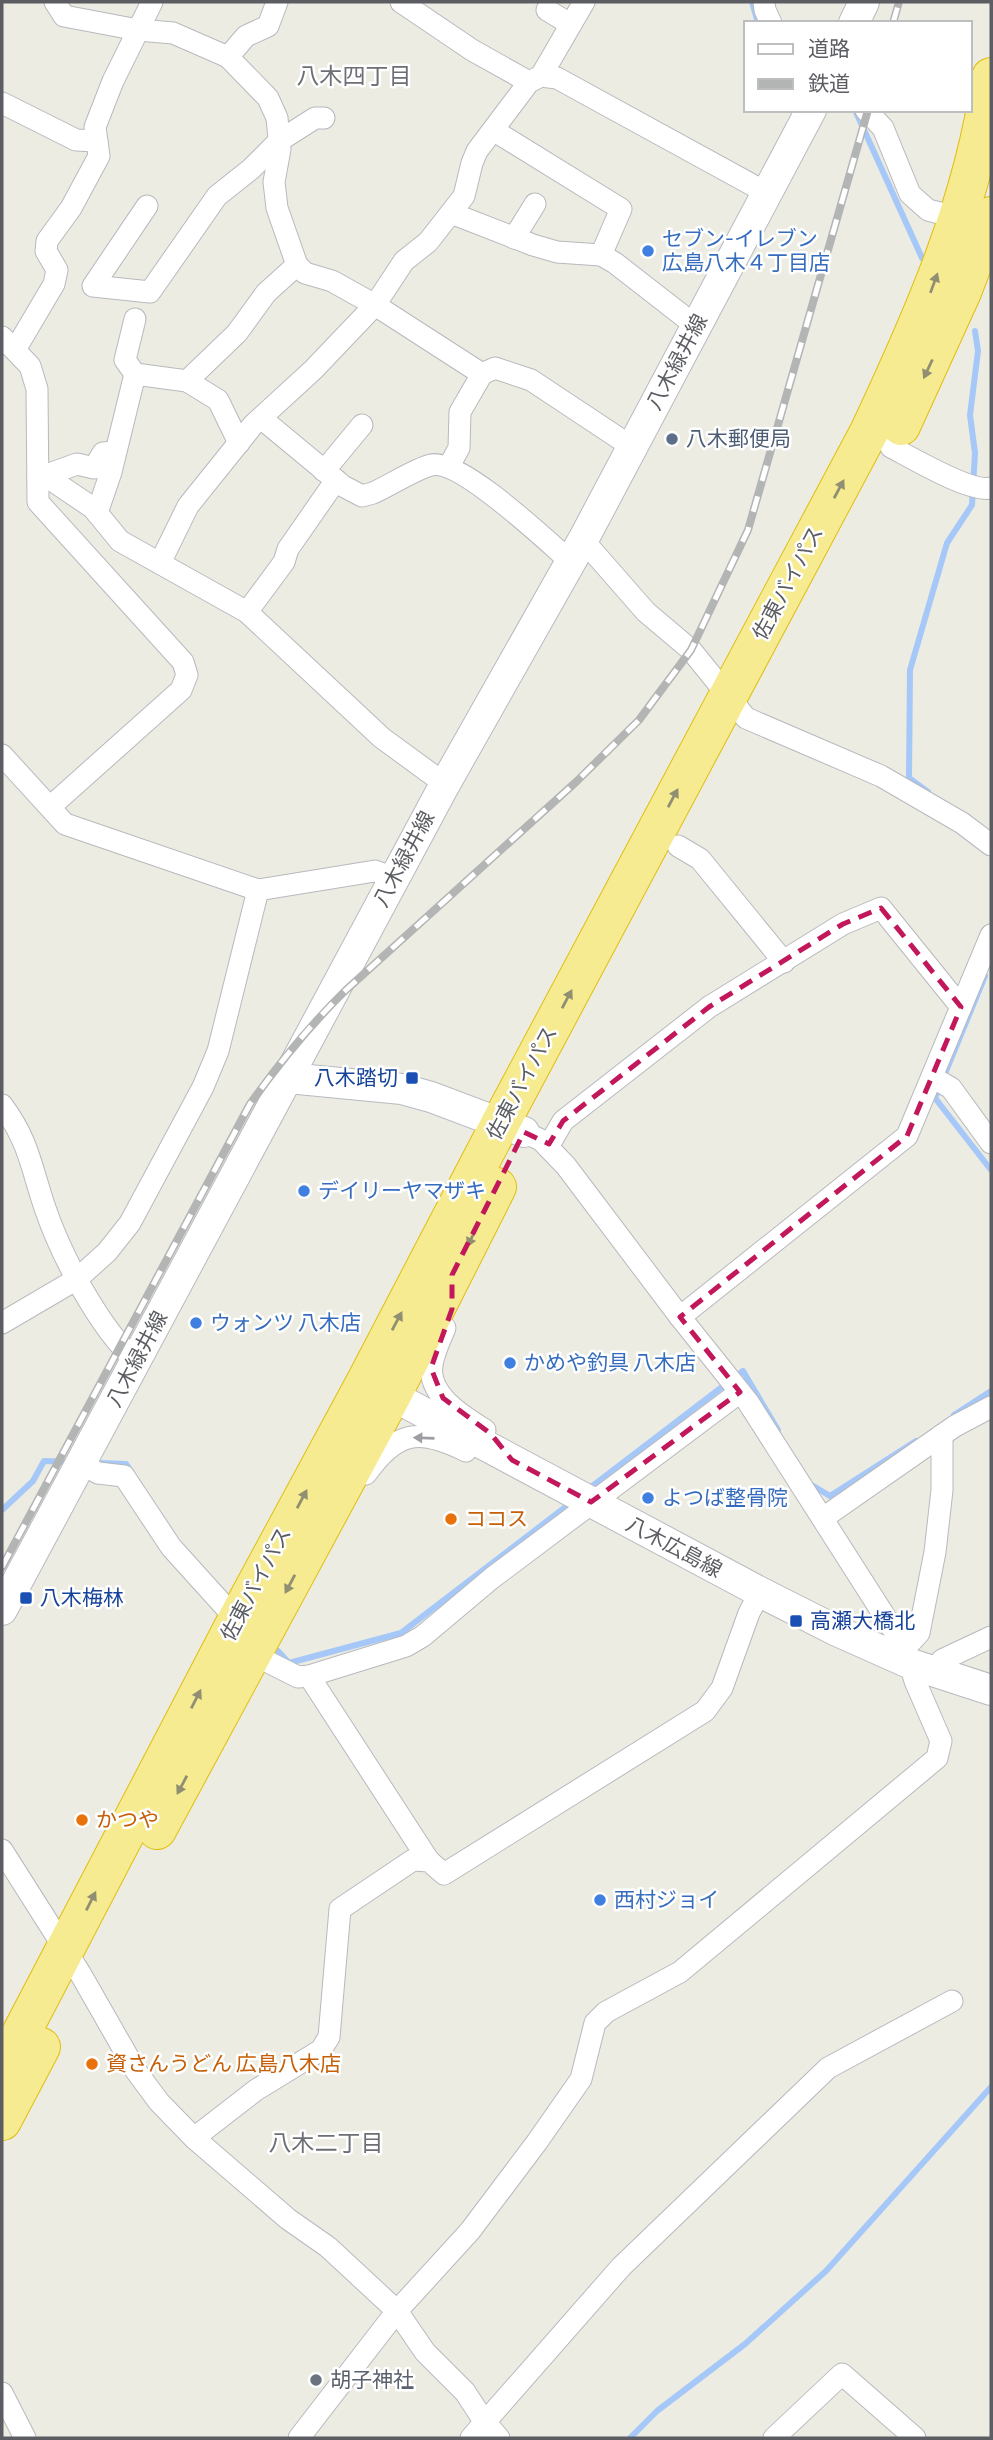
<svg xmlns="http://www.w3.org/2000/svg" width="993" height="2440" font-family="Commissioner,'Noto Sans JP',sans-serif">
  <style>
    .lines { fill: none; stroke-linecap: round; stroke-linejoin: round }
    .stream { stroke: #a5c8f9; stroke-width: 6 }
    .street-casing { stroke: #b8b9be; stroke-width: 23 }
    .secondary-casing { stroke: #b8bac0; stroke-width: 32 }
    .highway-casing { stroke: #e1be0e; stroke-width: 40 }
    .street { stroke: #fff; stroke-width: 21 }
    .secondary { stroke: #fff; stroke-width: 30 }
    .highway { stroke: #f6eb90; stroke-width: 38 }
    .rail-casing { stroke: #b3b4b4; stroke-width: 8 }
    .rail { stroke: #fff; stroke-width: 5; stroke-dasharray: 16; stroke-linecap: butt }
    .oneway { fill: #918f72 }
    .oneway2 { fill: #9d9ea1 }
    .marked { fill: none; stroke: #c2185b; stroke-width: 5; stroke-dasharray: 14 9; stroke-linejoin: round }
    .shop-dot { fill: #3f7fe0; stroke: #fff; stroke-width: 2.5 }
    .service-dot { fill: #5c6f8a; stroke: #fff; stroke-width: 2.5 }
    .transit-dot { fill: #1a4fb4; stroke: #fff; stroke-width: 2.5 }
    .food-dot { fill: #e8710a; stroke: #fff; stroke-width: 2.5 }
    .worship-dot { fill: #6b7280; stroke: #fff; stroke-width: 2.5 }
    .labels { text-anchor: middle; stroke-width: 5; stroke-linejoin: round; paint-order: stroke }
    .shop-label { font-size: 21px; fill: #366cbe; stroke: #fff; text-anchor: start }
    .street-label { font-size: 21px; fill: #5b5d62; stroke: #fff }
    .service-label { font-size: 21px; fill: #4e5e75; stroke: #fff; text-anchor: start }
    .transit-label { font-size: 21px; fill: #164399; stroke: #fff; text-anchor: start }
    .food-label { font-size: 21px; fill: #c56008; stroke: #fff; text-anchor: start }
    .worship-label { font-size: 21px; fill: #5b616d; stroke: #fff; text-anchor: start }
    .neighbourhood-label { font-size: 23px; fill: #6c6f74; stroke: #fff }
  </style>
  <rect width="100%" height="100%" fill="#ecece2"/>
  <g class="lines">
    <g class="stream">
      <path d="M752,2L758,23"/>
      <path d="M855,110L922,258"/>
      <path d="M928,792L909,778L910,670L947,543L972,505L975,453L970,415L978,351L975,331"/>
      <path d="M985,976L935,1098L991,1170"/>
      <path d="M954,1415L991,1391"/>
      <path d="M98,1463L126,1464L132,1473"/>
      <path d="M810,1484L830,1496L916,1441"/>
      <path d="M586,1491L743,1371L778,1430"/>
      <path d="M2,1510L33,1481L44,1461L73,1462"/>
      <path d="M278,1651L289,1663L401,1633L572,1502"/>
      <path d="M630,2438L657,2411L745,2344L826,2271L991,2087"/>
    </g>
    <g class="street-casing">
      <g id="street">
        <path d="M55,2L64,16L138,30L173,33L228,57L268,98L277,118L280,149L274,182L277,208L297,265L305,273L332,281L375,305L482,374"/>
        <path d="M401,2L472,50L529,82"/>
        <path d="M764,2L765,10L771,23"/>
        <path d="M547,10L570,24"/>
        <path d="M228,57L246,36L268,26L277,2"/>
        <path d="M541,76L584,2"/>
        <path d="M2,103L76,140L97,141"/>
        <path d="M866,110L883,128L910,194L928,210L959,218"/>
        <path d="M493,130L621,209L601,255"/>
        <path d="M147,206L93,286L150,292L217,196L251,169L279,141L315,118H324"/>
        <path d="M451,213L533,245L557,252L601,255L615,263L696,326"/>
        <path d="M514,238L535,204"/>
        <path d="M2,337L30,366L37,389L38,502L183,662L187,675L181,690L50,807"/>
        <path d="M15,350L54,284L57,270L46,251L47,241L71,208L99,156L95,127L113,81L152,2"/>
        <path d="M135,374L125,360L135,319"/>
        <path d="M187,381L237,333L266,293L297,265"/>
        <path d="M261,418L343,486L362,496L373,493C389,486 415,469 431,465C460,458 547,541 571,562"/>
        <path d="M891,447C912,458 971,493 991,488"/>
        <path d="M449,466L459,448L460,412L482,374L495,368L531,380L632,447"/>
        <path d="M324,471L362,425"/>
        <path d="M38,478L53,481L93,508L120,541L247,612L382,738L445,784"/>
        <path d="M38,478L77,464L94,468L103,453L115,452"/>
        <path d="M97,513L111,472L135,374L187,381L218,400L239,443"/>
        <path d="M583,540L646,612L691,650L746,718L881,776L962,823L991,845"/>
        <path d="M160,563L188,506L253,425L313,370L375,305L404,261L428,242L464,196L472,163L477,151L529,82L541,76L557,78L767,193"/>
        <path d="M247,612L284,562L288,549L336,480"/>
        <path d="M2,755L65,824L258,890L375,871L394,878"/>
        <path d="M678,846L700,859L784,962"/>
        <path d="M932,1077L951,1088L991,1143"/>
        <path d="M2,1105C29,1141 31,1167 45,1208C61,1255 99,1328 136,1361"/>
        <path d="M548,1147L563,1121L709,1007L843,924L881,908L961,1007"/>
        <path d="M680,1317L907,1136L991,935"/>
        <path d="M2,1323L77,1279L107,1252L130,1223L203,1087L218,1051L258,890"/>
        <path d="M445,1328C440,1340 434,1352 432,1365C427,1395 464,1417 485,1430"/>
        <path d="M81,1463L98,1473L124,1476L171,1547L227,1609L239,1616"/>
        <path d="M366,1474C397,1430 419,1428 466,1451"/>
        <path d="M823,1518L955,1426L991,1407"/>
        <path d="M905,1648L919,1633L935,1552L942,1490V1435"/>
        <path d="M252,1654L298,1677L309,1676L406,1646L423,1636L492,1578L740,1392"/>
        <path d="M934,1672L942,1660L991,1637"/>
        <path d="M309,1676L429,1861"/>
        <path d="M2,1850L80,1973L136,2071L159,2102L194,2138L288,2219L328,2247L397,2311L425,2352L465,2392L484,2421L499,2438"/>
        <path d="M194,2138L256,2090L321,2050L329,2037L340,1909L413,1860L429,1861L444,1874L705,1711L722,1688L749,1613L760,1592"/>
        <path d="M2,2393L25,2438"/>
        <path d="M299,2438L397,2311L470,2231L537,2142L581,2079L595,2023L606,2012L680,1972L937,1758L941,1741L915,1681L905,1648L748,1402L680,1317L566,1166L541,1140L524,1132"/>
        <path d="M471,2438L621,2267L828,2068L952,2001"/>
        <path d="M774,2438L842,2374L915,2438"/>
      </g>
    </g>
    <g class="secondary-casing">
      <g id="secondary">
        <path d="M854,23L864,2"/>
        <path d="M288,1078L402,1089L431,1097L524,1132"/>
        <path d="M374,1386L760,1592L837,1631L911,1664L991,1690"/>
        <path d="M2,1610L445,784L583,540L811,110"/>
      </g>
    </g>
    <g class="highway-casing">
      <g id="highway">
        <path d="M901,426L962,292L991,216"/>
        <path d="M157,1830L392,1395L497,1187"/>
        <path d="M2,2070L239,1616L366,1381L500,1124L869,432C922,319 974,202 991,77"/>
        <path d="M2,2121L41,2047"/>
      </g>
    </g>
    <use href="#street" class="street"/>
    <use href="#secondary" class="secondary"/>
    <use href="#highway" class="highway"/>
    <g class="rail-casing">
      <g id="rail">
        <path d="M893,23L899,2"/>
        <path d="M2,1567L250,1104C280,1062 309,1026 346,990L576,782L639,720L691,650L748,530L868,110"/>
      </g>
    </g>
    <use href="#rail" class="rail"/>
  </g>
  <defs><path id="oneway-solid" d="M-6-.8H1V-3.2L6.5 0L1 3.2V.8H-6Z" transform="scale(1.75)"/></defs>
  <g class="oneway">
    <use href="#oneway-solid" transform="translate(934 283) rotate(-70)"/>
    <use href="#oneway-solid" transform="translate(928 369) rotate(115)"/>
    <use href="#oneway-solid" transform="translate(839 489) rotate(-62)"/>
    <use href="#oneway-solid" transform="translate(673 798) rotate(-62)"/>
    <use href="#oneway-solid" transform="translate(567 999) rotate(-62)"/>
    <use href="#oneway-solid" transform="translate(472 1237) rotate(117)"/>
    <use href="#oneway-solid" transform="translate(397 1321) rotate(-62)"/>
    <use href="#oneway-solid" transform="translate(302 1499) rotate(-62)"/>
    <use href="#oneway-solid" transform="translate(290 1584) rotate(118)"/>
    <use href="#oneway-solid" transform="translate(196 1699) rotate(-63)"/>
    <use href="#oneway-solid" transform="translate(182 1785) rotate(118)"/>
    <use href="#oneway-solid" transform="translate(91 1901) rotate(-63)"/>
  </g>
  <use class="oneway2" href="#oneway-solid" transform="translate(424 1438) rotate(-178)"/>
  <path class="marked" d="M881,908L961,1007L907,1136L680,1317L740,1392L591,1502L512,1460L491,1434L443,1398L431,1368L452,1309V1275L524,1132L549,1144L563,1121L709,1007L843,924Z"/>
  <g class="shop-dot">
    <circle cx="648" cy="251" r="7"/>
    <circle cx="304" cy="1191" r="7"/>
    <circle cx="196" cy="1323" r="7"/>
    <circle cx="510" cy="1363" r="7"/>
    <circle cx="648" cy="1498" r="7"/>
    <circle cx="600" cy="1900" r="7"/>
  </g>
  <circle class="service-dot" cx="672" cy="439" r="7"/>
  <g class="transit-dot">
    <rect x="405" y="1071" width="14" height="14" rx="3.5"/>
    <rect x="19" y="1591" width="14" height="14" rx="3.5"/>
    <rect x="789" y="1614" width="14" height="14" rx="3.5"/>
  </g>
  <g class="food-dot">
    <circle cx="451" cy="1519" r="7"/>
    <circle cx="82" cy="1820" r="7"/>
    <circle cx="92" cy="2064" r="7"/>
  </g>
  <circle class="worship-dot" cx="316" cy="2380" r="7"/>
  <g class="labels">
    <g class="shop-label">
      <text x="662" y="246">セブン‐イレブン<tspan x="662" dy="24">広島八木４丁目店</tspan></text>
      <text x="318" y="1198">デイリーヤマザキ</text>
      <text x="210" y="1330">ウォンツ 八木店</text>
      <text x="524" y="1370">かめや釣具 八木店</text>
      <text x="662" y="1505">よつば整骨院</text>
      <text x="614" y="1907">西村ジョイ</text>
    </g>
    <g class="street-label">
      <text transform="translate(677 362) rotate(-62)" y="7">八木緑井線</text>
      <text transform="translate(788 583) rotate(-62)" y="7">佐東バイパス</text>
      <text transform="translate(404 859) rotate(-62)" y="7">八木緑井線</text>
      <text transform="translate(522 1083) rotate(-62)" y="7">佐東バイパス</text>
      <text transform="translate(137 1359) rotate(-62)" y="7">八木緑井線</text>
      <text transform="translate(674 1547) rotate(28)" y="7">八木広島線</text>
      <text transform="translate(256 1584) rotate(-62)" y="7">佐東バイパス</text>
    </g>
    <g class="service-label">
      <text x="686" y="446">八木郵便局</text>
    </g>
    <g class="transit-label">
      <text x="398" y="1085" text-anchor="end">八木踏切</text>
      <text x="40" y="1605">八木梅林</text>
      <text x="810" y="1628">高瀬大橋北</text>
    </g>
    <g class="food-label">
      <text x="465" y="1526">ココス</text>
      <text x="96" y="1827">かつや</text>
      <text x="106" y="2071">資さんうどん 広島八木店</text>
    </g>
    <g class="worship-label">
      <text x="330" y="2387">胡子神社</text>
    </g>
    <g class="neighbourhood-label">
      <text x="354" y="84">八木四丁目</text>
      <text x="326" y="2151">八木二丁目</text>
    </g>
  </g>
  <rect width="993" height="2440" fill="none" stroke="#5b5d62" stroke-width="7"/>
  <rect x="744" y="21" width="228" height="91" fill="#ffffff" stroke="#bdbec0" stroke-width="2"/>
  <rect x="758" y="44" width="35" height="10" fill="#ffffff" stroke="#bdbec0" stroke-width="2"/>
  <text x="808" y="56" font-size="21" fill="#5b5d62">道路</text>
  <rect x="758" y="79" width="35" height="10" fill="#b3b4b4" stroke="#bdbec0" stroke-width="2"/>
  <text x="808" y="91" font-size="21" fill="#5b5d62">鉄道</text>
</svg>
